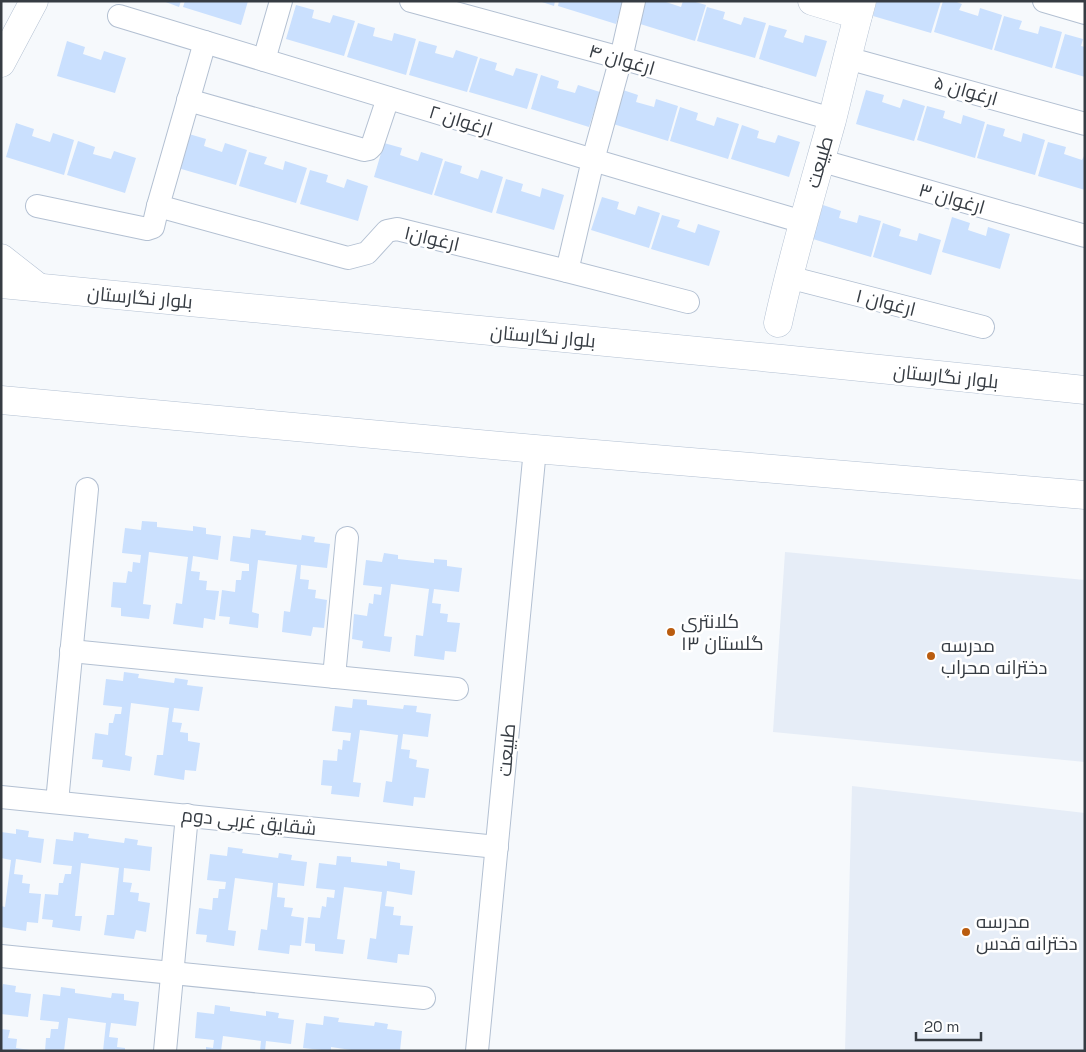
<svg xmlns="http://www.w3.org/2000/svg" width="1086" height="1052" font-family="'Space Grotesk',Cairo,sans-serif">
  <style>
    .built { fill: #e6edf7 }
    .building { fill: #cae0fe }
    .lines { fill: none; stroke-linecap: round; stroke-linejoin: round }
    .street-casing { stroke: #b3c0d2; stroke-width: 24 }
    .secondary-casing { stroke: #b3c0d2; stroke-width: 29 }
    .street { stroke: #fff; stroke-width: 22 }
    .secondary { stroke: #fff; stroke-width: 28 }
    .poi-dot { fill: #ba5c0f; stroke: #fff; stroke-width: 2 }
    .labels { text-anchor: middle; stroke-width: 5; stroke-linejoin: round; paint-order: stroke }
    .street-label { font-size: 19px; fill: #363c43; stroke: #fff }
    .poi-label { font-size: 19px; fill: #363c43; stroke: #fff; text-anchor: start }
  </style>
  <rect width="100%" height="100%" fill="#f6f9fc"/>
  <g class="built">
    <path d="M785,552L1085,580V762L773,732Z"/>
    <path d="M852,786L1085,813V1051H845Z"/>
  </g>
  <g class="building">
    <path d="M163,1H181L179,7Z"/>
    <path d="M185,1H248L241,25L183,7Z"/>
    <path d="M539,1H555L554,6Z"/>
    <path d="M559,1H623L616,24L558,6Z"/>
    <path d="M644,1H663L681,7L683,1H692L706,5L695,41L637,23Z"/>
    <path d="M877,1H941L931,33L873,16Z"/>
    <path d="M943,1H954L962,4L959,10L978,16L980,8L1002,15L992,50L934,32Z"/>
    <path d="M296,5L314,10L312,18L330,23L333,15L355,21L344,56L286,39Z"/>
    <path d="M707,7L725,12L723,19L741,25L744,17L766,23L755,58L697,41Z"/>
    <path d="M1004,16L1022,21L1019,29L1038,34L1040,26L1062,32L1052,68L994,50Z"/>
    <path d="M358,23L375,28L373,36L392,41L394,33L416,39L406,75L347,57Z"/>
    <path d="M769,25L787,30L784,37L803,43L805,35L827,41L816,77L759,59Z"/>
    <path d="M1065,34L1083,39L1081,46L1085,47V77L1055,68Z"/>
    <path d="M67,41L85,47L83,54L101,60L104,51L126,58L115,93L57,76Z"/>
    <path d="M419,41L437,46L435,53L453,58L456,50L478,57L467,92L409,75Z"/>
    <path d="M480,58L497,63L495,70L513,76L516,68L538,74L527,109L469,92Z"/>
    <path d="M541,75L559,81L557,88L575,93L578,85L600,92L589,127L531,109Z"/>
    <path d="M620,89L638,95L636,102L654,107L656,99L678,106L668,141L610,123Z"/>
    <path d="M866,90L884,95L882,102L900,108L903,99L925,106L914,141L856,124Z"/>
    <path d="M927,106L945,111L943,118L961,124L963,115L985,122L975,158L917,140Z"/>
    <path d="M680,107L698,113L696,120L714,126L717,117L739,124L728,159L670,141Z"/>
    <path d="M16,123L34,129L32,136L50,142L53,133L74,140L64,175L6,157Z"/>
    <path d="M987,124L1005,129L1003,136L1021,142L1023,133L1045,140L1035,175L977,158Z"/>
    <path d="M742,125L759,131L757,138L775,143L778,135L800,142L789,177L731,159Z"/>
    <path d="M189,134L206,139L204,146L222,152L225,143L247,150L236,185L178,168Z"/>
    <path d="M78,141L95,147L93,154L111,159L114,151L136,158L125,193L67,175Z"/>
    <path d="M1048,142L1066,147L1064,154L1082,160L1085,154V190L1038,176Z"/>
    <path d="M384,143L402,148L400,155L418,161L421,152L443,159L432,195L374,177Z"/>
    <path d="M249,152L267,157L264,164L283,170L285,161L307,168L296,203L239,186Z"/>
    <path d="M445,161L462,166L460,173L478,179L481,170L503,177L492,213L434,195Z"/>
    <path d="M310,170L328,175L326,182L344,188L347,179L368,186L358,221L300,204Z"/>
    <path d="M506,179L523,184L521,191L540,197L542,188L564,195L554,230L496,213Z"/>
    <path d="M602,197L619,202L617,209L635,215L638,206L660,213L649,248L591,230Z"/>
    <path d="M823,205L841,211L839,218L857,223L859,215L881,221L871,257L813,239Z"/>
    <path d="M662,215L680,220L677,227L695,233L698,224L720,231L709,266L651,249Z"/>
    <path d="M952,217L970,223L968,230L986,236L988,227L1010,234L1000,269L942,252Z"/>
    <path d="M883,223L901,229L899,236L917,241L919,233L941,240L931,275L873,257Z"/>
    <path d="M142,521L157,522V527L193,531V526L206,528V534L221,536L218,560L193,556L191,571L200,572L199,580L207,581L206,590L219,591L215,620L204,618L203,628L173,624L176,603L182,604L188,557L149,552L143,604L151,605L149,619L121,616V608L111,607L113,582L126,583L128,571L132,572L133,562L140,563L141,555L122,553L125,528L141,530Z"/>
    <path d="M251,529L266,531L265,535L301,540L302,535L315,537L314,542L330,544L327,568L301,565L300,579L309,580L308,589L316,590L315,598L327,600L324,628L313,627L311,636L282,632L284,611L290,612L297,565L258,560L252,612L259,614L258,628L229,624L230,617L219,616L222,590L235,592L236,580H241L242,571H249V564L230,561L233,536L250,538Z"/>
    <path d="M384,553L398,555V559L434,563V559L447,560V566L462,568L459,592L434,589L432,603L441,604L440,613L448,614L447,622L460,623L456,652L445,651L444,660L414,656L416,635L423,636L429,589L391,584L384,636L392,637L390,652L362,648L363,641L352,639L354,614L367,616L369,603L373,604L374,594L381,595L382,587L363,585L366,560L382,562Z"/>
    <path d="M124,672L139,674L138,678L174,683L175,678L188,680L187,685L203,687L199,711L174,708L172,722L182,723L180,732L188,733V741L200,743L196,771L185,770L184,780L154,775L157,755H163L169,708L131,703L125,755L132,757L130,771L102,767L103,760L92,759L95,733L108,735L109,723H113L115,714H121L122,707L103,705L106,679L123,681Z"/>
    <path d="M353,699L367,700V705L403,709L404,705L417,706L416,712L431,714L428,737L403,734L401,749L410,750L409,758L417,760L416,767L429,769L425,798L414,797L413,806L383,802L386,781L392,782L398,735L360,730L353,782L361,783L359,797L331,794L332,786L321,785L323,760L337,761L338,749L342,750L343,740L350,741L351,733L332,731L335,706L352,708Z"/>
    <path d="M16,829L29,831L28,837L44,839L41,863L16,859L14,874L23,875L22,883L30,884L29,893L41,894L38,923L27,922L26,931L1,927V906L5,907L11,860L1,858V832L16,834Z"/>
    <path d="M74,832L89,834L88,838L124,843L125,838L138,840L137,845L152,847L150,871L124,868L123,882L132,883L130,892L139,893L138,901L150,903L146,932L136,930L134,939L104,935L107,915H114L119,868L81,863L75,916H82L80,931L52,927L53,920L42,919L45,894L58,895L59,883H63L65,874H71L72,866L53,864L56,839L73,841Z"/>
    <path d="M228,847L243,849L242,853L278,858L279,853L292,855L291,860L307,862L304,886L278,883L277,897L285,898L284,907L293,908L291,916L304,918L301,946L290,945L289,954L258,950L261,929L267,930L273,883L235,878L228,930L236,931L234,946L206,942L207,935L196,934L199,908L212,910L213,898H218L219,889H225L226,882L207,880L210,854L227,856Z"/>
    <path d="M337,856L351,857V862L387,866V861L400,863V869L415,871L412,895L387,891L385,906L394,907L393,915L401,916L400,925L413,926L409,955L398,954L397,963L367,959L370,938L376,939L382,892L344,887L337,939L345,940L343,954L315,951V944L305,943L308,917L320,918L322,906L326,907L327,897L334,898L335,890L316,888L319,863L336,865Z"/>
    <path d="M3,984L16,986L15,992L31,994L28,1017L1,1014V989H2Z"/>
    <path d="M61,987L75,989V993L111,998L112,993L124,994V1000L139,1002L136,1026L111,1023L109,1037L118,1038L117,1047L125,1048V1051H103L106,1023L68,1018L64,1051H45L46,1038H50L51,1029H58L59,1022L40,1020L43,994L60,996Z"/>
    <path d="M215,1005L230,1007V1011L266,1016V1011L279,1013L278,1018L294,1020L291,1044L266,1041L265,1051H260L261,1041L223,1036L221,1051H206V1047L213,1048L214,1040L195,1038L197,1012L214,1014Z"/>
    <path d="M324,1016L339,1018L338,1022L374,1026L375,1022L388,1024L387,1029L402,1031L400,1051H358L331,1047V1051L303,1048L306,1023L323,1025Z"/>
    <path d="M1,1029L10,1030L8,1038L17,1039L16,1048L30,1050V1051H1Z"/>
  </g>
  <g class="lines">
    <g class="street-casing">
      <g id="street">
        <path d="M411,1L621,58L832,119"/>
        <path d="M1044,1L1085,13"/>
        <path d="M119,16L593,160L803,222"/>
        <path d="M847,58L1085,124"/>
        <path d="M264,60L281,1"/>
        <path d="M188,100L364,150L369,149L372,146L388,98"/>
        <path d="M819,160L1085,236"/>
        <path d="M37,206L147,229L153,227L158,206L205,42"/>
        <path d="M158,206L348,258L367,253L387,231L397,229L567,271L688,302"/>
        <path d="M567,271L593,160L621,58L634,1"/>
        <path d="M788,277L983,327"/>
        <path d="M71,651L457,689"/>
        <path d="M334,677L347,538"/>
        <path d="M1,797L497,847"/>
        <path d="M57,802L87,489"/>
        <path d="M1,956L424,998"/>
        <path d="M165,1051L187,815"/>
        <path d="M477,1051L535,449"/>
      </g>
    </g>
    <g class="secondary-casing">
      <g id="secondary">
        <path d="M812,1L858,15"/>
        <path d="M1,63L34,1"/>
        <path d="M1,258L38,287"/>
        <path d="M1,284L782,359L1085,390"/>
        <path d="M778,323C793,254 813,188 832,120C842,80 851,41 862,1"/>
        <path d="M1,400L535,449L1085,495"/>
      </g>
    </g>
    <use href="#street" class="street"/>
    <use href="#secondary" class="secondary"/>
  </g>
  <g class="poi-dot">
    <circle cx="671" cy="632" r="5"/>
    <circle cx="931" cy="656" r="5"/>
    <circle cx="966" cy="932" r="5"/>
  </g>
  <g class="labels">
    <g class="street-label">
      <text transform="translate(622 59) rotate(16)" y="7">ارغوان ۴</text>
      <text transform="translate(966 90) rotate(16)" y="7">ارغوان ۵</text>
      <text transform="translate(461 120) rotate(17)" y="7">ارغوان ۲</text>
      <text transform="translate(819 162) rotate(-74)" y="7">طبیعت</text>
      <text transform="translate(952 198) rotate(16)" y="7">ارغوان ۳</text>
      <text transform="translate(432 238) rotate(13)" y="7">ارغوان۱</text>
      <text transform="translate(140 297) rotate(5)" y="7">بلوار نگارستان</text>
      <text transform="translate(886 302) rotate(14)" y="7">ارغوان ۱</text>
      <text transform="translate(543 336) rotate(5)" y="7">بلوار نگارستان</text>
      <text transform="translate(946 376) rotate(6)" y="7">بلوار نگارستان</text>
      <text transform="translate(506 750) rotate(-85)" y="7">طبیعت</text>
      <text transform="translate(249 821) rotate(6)" y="7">شقایق غربی دوم</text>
    </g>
    <g class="poi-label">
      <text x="681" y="628">کلانتری<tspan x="681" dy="22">۱۳ گلستان</tspan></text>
      <text x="941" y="652">مدرسه<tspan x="941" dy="22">دخترانه محراب</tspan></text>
      <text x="976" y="928">مدرسه<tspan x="976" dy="22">دخترانه قدس</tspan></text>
    </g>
  </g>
  <rect width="1086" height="1052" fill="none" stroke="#363c43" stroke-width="5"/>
  <path d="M916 1032v8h65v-8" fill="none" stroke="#363c43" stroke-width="2.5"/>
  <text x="924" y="1032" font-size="15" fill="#363c43" stroke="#ffffff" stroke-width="4" paint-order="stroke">20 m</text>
</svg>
